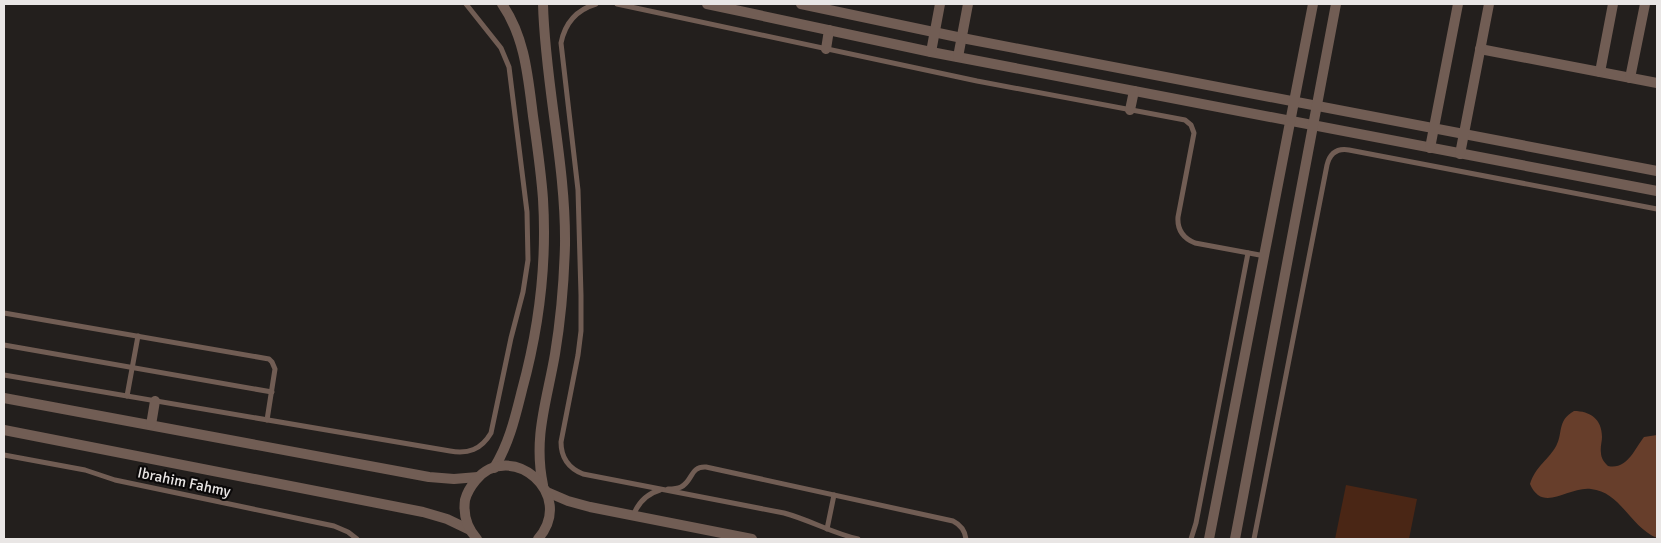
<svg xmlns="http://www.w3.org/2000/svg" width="1661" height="543" font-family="Signika,sans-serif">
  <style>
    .green { fill: #4a2615 }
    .water { fill: #673e2b }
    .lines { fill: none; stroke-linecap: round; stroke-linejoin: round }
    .service { stroke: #715d54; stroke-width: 5 }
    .minor { stroke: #715d54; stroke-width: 10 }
    .labels { text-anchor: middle; stroke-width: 4.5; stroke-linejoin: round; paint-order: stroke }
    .street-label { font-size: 15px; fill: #e9e6e5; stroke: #0b0909 }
  </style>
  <rect width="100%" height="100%" fill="#231f1d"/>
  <path class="green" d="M1346,485L1417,499L1409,539H1335Z"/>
  <path class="water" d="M1574,411C1590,411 1602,419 1602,437C1602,442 1600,447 1601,453C1601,458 1604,462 1608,466C1627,470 1634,450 1644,437L1657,435V538C1630,527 1621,492 1591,489C1568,486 1543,514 1530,484C1536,466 1546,462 1555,448C1564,434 1556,421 1574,411Z"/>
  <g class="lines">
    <g class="service">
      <path d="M596,4C576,10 565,23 561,43L578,190L581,295V331L578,355L561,442C561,458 568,468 583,474L784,513C810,520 832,533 858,539"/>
      <path d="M617,4L977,81L1185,120L1191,125L1194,133L1178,217C1177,230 1183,238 1195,243L1265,256"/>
      <path d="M4,313L269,359L272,362L275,369L267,420"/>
      <path d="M4,345L272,392"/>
      <path d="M4,375L450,451C468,454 481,450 491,433L511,338L523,292L528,260L527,212L509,67L501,48L466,4"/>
      <path d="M127,396L138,336"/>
      <path d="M4,455L85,470L115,480L334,526L348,532L357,539"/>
      <path d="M668,489C672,489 677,489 681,487C693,481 690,466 706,467L953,521C961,525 965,530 966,539"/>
      <path d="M633,516C638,503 646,494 660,490"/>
      <path d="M827,529L834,495"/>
      <path d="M1191,539L1196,523L1248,253"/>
      <path d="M1254,539L1327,165C1330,153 1337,148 1349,150L1657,209"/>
    </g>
    <g class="minor">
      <path d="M707,4L931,52L1657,191"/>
      <path d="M801,4L962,38L1657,171"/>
      <path d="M826,49L829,30"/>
      <path d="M1480,49L1657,83"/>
      <path d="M931,52L940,4"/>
      <path d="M958,57L968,4"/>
      <path d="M1600,72L1613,4"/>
      <path d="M1630,78L1645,4"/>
      <path d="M1130,110L1134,91"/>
      <path d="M1430,148L1458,4"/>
      <path d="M1460,154L1489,4"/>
      <path d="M4,398L429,477L454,479L478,477"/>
      <path d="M151,425L155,401"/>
      <path d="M4,430L423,512L447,519L470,530"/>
      <path d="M494,468C509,444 515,418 522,390C539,328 547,264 543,199C541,171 537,144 533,116C528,77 525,37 502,4"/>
      <path d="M543,485C533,437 547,401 555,354C561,318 564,282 565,245C566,164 545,85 543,4"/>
      <path d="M547,492L568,501L590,507L752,539"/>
      <path d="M477,539C467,528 463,515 465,500C467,492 471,486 476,480C511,439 577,494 538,539"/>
      <path d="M1209,539L1313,4"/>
      <path d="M1235,539L1336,4"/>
    </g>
  </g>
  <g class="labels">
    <g class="street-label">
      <text transform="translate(184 482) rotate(12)" y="5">Ibrahim Fahmy</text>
    </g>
  </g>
  <rect width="1661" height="543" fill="none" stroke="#e9e6e5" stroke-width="10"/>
</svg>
